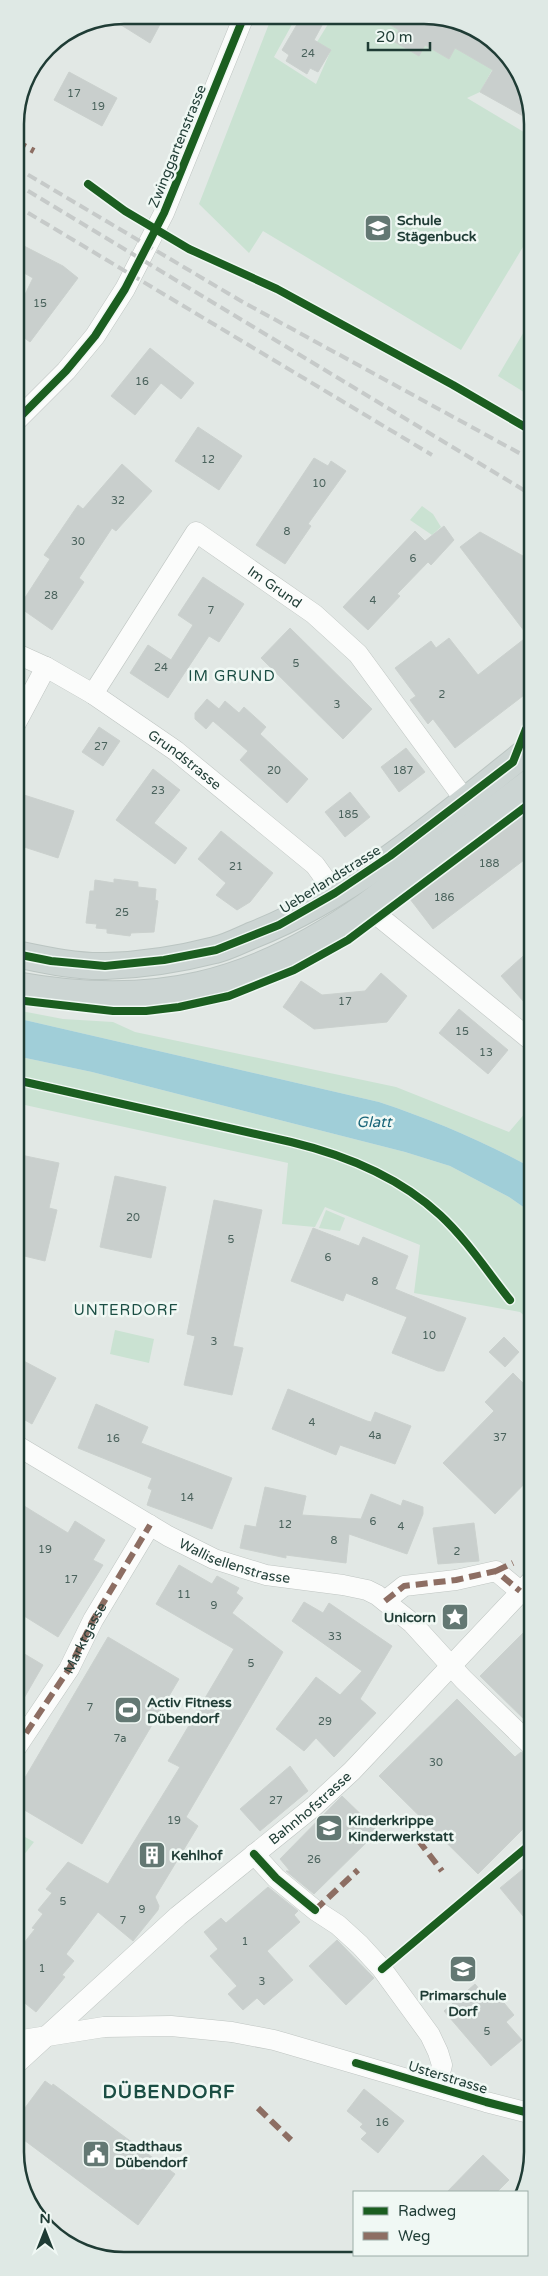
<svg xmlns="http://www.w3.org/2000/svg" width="548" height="2276" font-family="'Varela Round',sans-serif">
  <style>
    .green { fill: #cae2d2 }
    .water { fill: #a0ced8 }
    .building { fill: #c9cfcd; stroke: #cbd1ce }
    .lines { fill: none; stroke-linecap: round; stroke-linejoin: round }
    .minor-casing { stroke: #bfc5c2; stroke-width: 21 }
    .major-casing { stroke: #bbc5c2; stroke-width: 28 }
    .minor { stroke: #fbfcfb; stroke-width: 20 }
    .major { stroke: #ccd5d3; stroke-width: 26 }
    .rail { stroke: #c6cac9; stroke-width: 4; stroke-dasharray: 10 5; stroke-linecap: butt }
    .quiet { stroke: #8d6e63; stroke-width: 6; stroke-dasharray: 12 6; stroke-linecap: butt }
    .cycleway-casing { stroke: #f0f8f4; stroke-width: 11 }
    .cycleway { stroke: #1b5e20; stroke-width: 8 }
    .labels { text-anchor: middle; stroke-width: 5; stroke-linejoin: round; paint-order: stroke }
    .number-label { font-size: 11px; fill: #4a625c }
    .street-label { font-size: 14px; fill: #1f3c35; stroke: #f0f8f4 }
    .poi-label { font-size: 14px; font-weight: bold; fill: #1f3c35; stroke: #f0f8f4; text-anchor: start }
    .neighbourhood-label { font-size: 15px; letter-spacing: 1px; fill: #1b4e44; stroke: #f0f8f4 }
    .water-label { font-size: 15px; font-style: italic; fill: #186579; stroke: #f0f8f4 }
    .district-label { font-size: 19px; font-weight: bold; letter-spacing: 1px; fill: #1b4e44; stroke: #f0f8f4 }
    .rim { fill: none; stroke: #1f3c35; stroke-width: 2.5 }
  </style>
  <rect width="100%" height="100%" fill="#e2e8e5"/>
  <g class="green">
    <path d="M272,16H291L295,19L274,57L316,84L331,50L317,42L333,16L377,17L399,30L393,41L419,56L425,45L449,59L455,48L473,58L503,50L480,92L467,98L532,137V232L461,350L263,231L249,253L199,204Z"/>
    <path d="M532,318V397L498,376Z"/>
    <path d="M422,506L433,514L441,527L432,535L410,520Z"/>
    <path d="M16,1010L63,1019L113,1022L135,1032L396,1087L509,1132L532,1105V1168C483,1141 433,1120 379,1102L16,1018Z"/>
    <path d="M16,1056L92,1072L405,1152L450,1166L509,1197L532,1213V1313L527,1318L520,1312L414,1293L420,1245L325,1207L315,1227L282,1224L288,1163L16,1103Z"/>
    <path d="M326,1210L345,1218L340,1231L319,1228Z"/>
    <path d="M115,1330L154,1339L149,1363L110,1354Z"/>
    <path d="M16,1832L34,1842L16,1865Z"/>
  </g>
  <path class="water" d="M16,1018L379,1102C433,1120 483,1141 532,1168V1213L509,1197L450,1166L405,1152L92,1072L16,1056Z"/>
  <g class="building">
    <path d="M124,15H165L150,43L110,18Z"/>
    <path d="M302,16H327L314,40L331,50L318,72L310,68L307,74L286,61L289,55L282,50Z"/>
    <path d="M377,17H446L506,52L532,109V121L480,92L493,70L455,48L449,59L425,45L419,56L393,41L399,30Z"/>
    <path d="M69,72L117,98L102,126L54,100Z"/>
    <path d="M22,245L63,266L78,278L30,342L15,331V315L33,278L15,268V258Z"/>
    <path d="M150,348L194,383L181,399L161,383L135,415L111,396Z"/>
    <path d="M198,427L242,456L219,490L175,461Z"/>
    <path d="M314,458L328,466L331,461L346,471L308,524L311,526L285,564L256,545Z"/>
    <path d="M122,464L152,491L116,531L112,528L79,578L84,582L52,630L19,607L50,559L44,555L78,505L83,509Z"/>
    <path d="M444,526L454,540L431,565L428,562L397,594L400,596L368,630L343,607L415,531L425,541Z"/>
    <path d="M480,532L532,561V689L455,748L433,719L428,724L410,700L416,696L395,668L431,641L436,648L449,638L478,675L528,636L460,547Z"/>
    <path d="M203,577L244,604L219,642L209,636L168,698L130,673L148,645L171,660L193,625L178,615Z"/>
    <path d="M290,628L372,709L343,739L261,658Z"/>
    <path d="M207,699L219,709L225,701L239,713L244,707L266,727L260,734L308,779L287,803L240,760L248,751L213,721L206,729L195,719V713Z"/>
    <path d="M99,727L120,741L103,766L82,752Z"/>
    <path d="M406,748L425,772L399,792L381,767Z"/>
    <path d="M153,769L180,790L154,823L187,848L175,864L116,820Z"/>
    <path d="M350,792L370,817L345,837L325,812Z"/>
    <path d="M24,795L74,811L58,858L15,844V820Z"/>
    <path d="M532,807V854L433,929L410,899Z"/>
    <path d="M221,831L273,873L250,902L237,910L216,895L226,883L198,859Z"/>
    <path d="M114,879L138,882V887L156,889L155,900L158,901L154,932L131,933L130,936L107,933V929L96,928L97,924L86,923L90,891H94L95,880L114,883Z"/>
    <path d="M532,948V995L524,1002L501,976Z"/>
    <path d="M381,973L407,996L387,1022L314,1029L283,1007L301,981L322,995L365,991Z"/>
    <path d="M459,1009L508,1050L488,1074L439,1033Z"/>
    <path d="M16,1154L59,1163L49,1208L57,1210L45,1261L16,1254Z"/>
    <path d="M115,1176L166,1187L151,1258L100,1247Z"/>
    <path d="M214,1200L262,1210L233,1346L243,1348L232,1395L184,1385L195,1336L187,1334Z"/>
    <path d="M313,1228L359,1246L363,1237L408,1256L395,1289L466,1318L444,1371H438L392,1353L407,1317L346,1293L343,1301L291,1281Z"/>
    <path d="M504,1337L519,1352L505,1367L489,1352Z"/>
    <path d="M16,1357L56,1378L32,1424L16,1415Z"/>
    <path d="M513,1373L532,1392L533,1475L495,1514L443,1463L494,1411L485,1402Z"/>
    <path d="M288,1389L367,1421L371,1422L375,1412L411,1426L395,1464L340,1445L336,1455L272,1429Z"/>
    <path d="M96,1404L148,1427L141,1443L232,1478L212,1529L147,1505L152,1490L148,1488L152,1478L78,1448Z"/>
    <path d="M265,1487L306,1496L302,1515L361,1519L371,1494L401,1506L403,1500L423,1507V1514L407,1554L349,1534L346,1563L286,1555V1558L240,1548L245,1525L256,1527Z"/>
    <path d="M16,1501L68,1533L75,1521L105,1540L93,1560L103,1565L58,1637L16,1611Z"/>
    <path d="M474,1523L479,1561L438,1564L433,1528Z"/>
    <path d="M179,1565L212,1584L217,1576L239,1588L236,1593L243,1598L232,1613L283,1652L186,1817L198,1826L155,1897L159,1906L158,1910L133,1941L98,1912L66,1954L74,1961L62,1975L65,1977L36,2012L16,1996V1953L35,1929L32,1928L43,1914L38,1910L52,1893L46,1889L68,1862L108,1884L180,1767L168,1761L234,1649L156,1604Z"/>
    <path d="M304,1602L323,1613L329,1603L392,1646L360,1699L376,1713L334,1757L316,1738L304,1751L276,1729L316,1677L340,1695L362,1671L292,1621Z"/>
    <path d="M533,1623V1728L480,1676Z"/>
    <path d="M108,1637L179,1679L82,1844L16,1805V1793Z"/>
    <path d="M16,1649L43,1665L16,1712Z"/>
    <path d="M457,1699L515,1757L521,1752L533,1759V1819L478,1874L379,1776Z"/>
    <path d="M290,1766L308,1791L260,1831L240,1809Z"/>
    <path d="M342,1796L378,1831L314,1894L286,1871H290L280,1859Z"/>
    <path d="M533,1861V1928L500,1888Z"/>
    <path d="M268,1887L298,1911L294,1915L300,1922L267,1951L293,1980L264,2005L257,1998L243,2010L228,1994L237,1986L210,1956L218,1949L204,1932L221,1918L226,1923Z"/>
    <path d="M337,1940L374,1978L346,2005L309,1966Z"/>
    <path d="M475,1984L492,2004L500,1998L514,2015L506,2022L522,2040L491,2066L444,2011Z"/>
    <path d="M45,2081L52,2086L53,2084L175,2174L138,2225L16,2134V2120Z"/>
    <path d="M364,2089L404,2121L378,2153L361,2139L367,2133L360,2127L363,2124L347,2111Z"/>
    <path d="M483,2155L509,2180L497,2192H447Z"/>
  </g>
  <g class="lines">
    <g class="minor-casing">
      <g id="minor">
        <path d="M15,422L66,371L95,336L125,289L164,213L244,16"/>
        <path id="s1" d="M15,653L46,667L93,694L176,751L315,865L335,893"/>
        <path id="s2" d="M93,694L196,532L314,614L358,654L465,800"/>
        <path d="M15,725L46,667"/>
        <path d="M366,906L532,1041"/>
        <path id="s3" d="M16,1445L168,1536L214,1559L266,1575L343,1585L367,1590L377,1595L412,1623L463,1679L533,1747"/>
        <path d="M385,1601L404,1586L456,1580L496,1571L520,1591"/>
        <path d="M16,1748L69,1669L93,1620L150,1525"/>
        <path d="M254,1854L276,1878L315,1910L338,1925L360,1945L382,1969L430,2035L438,2052L442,2065L436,2087"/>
        <path d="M16,2041L104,2027L171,2026L232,2032L274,2040L486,2102L533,2114"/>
        <path id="s4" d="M16,2064L178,1916L313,1807L352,1771L533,1579"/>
      </g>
    </g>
    <g class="major-casing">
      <g id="major">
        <path d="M16,954C45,960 76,967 106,966C142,965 180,959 215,950C228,947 241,940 253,935C354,895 448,814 532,747"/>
        <path d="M16,985C153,1010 252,986 366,906L532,781"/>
      </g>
    </g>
    <use href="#minor" class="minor"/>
    <use href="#major" class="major"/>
    <g class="rail">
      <path d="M15,167L241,301L532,460"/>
      <path d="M15,183L532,495"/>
      <path d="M15,205L432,455"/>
    </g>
    <g class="quiet">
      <path d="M15,141L34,151"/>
      <path d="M496,1571L513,1563"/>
      <path d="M385,1601L404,1586L456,1580L496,1571L520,1591"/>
      <path id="s5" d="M16,1748L69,1669L93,1620L150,1525"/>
      <path d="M418,1840L442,1871"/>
      <path d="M315,1910L358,1870"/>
      <path d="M258,2108L291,2140"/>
    </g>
    <g class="cycleway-casing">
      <g id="cycleway">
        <path d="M88,184L125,211L189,249L277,289L453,385L532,431"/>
        <path d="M15,422L66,371L95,336L125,289L164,213L244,16"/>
        <path d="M16,954L51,961L105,966L164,960L216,950L279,925L335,893L390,856L513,762L526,729L532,724"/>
        <path d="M16,1000L113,1011H146L179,1007L229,996L294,970L348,940L532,802"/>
        <path d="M16,1080L291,1142C345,1155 398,1176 440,1215C466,1239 487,1271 510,1300"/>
        <path d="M254,1854L276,1878L315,1910"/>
        <path d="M382,1969L533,1842"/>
        <path d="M356,2063L486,2102L533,2114"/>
      </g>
    </g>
    <use href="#cycleway" class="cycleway"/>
  </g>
  <defs>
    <g id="school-square" transform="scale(1.4375)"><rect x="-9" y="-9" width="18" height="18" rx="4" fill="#637873" stroke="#f0f8f4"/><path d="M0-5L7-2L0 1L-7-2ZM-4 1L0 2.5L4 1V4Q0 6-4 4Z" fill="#fff"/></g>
    <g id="sight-square" transform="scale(1.4375)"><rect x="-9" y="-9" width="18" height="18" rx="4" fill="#637873" stroke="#f0f8f4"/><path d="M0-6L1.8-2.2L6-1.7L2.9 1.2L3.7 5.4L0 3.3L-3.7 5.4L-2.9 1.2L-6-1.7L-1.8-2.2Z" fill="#fff"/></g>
    <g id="stadium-square" transform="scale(1.4375)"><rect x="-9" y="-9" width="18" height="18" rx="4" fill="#637873" stroke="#f0f8f4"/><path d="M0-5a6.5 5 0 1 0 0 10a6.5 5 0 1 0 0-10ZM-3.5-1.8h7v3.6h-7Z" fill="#fff"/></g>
    <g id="building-square" transform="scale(1.4375)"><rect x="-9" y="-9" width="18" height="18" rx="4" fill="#637873" stroke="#f0f8f4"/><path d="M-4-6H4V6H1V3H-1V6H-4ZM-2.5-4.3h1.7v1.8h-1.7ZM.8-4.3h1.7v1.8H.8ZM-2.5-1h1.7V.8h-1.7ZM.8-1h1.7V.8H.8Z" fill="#fff"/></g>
    <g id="civic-square" transform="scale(1.4375)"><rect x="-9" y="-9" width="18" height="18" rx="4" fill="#637873" stroke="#f0f8f4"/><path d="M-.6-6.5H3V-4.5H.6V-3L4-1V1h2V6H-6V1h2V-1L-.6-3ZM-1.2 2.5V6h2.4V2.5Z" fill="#fff"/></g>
  </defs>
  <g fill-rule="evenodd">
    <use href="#school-square" x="378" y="228"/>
    <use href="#sight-square" x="455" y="1617"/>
    <use href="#stadium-square" x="128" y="1710"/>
    <use href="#school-square" x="329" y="1828"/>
    <use href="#building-square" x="152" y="1855"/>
    <use href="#school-square" x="463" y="1969"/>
    <use href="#civic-square" x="96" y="2154"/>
  </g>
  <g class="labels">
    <g class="number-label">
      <text x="308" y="57">24</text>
      <text x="74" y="97">17</text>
      <text x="98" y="110">19</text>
      <text x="40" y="307">15</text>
      <text x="142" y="385">16</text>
      <text x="208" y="463">12</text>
      <text x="319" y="487">10</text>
      <text x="118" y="504">32</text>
      <text x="287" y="535">8</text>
      <text x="78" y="545">30</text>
      <text x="413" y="562">6</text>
      <text x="51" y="599">28</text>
      <text x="373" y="604">4</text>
      <text x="211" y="614">7</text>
      <text x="296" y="667">5</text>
      <text x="161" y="671">24</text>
      <text x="442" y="698">2</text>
      <text x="337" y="708">3</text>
      <text x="101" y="750">27</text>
      <text x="274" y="774">20</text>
      <text x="403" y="774">187</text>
      <text x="158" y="794">23</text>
      <text x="348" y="818">185</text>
      <text x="489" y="867">188</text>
      <text x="236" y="870">21</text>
      <text x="444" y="901">186</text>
      <text x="122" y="916">25</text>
      <text x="345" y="1005">17</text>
      <text x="462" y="1035">15</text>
      <text x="486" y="1056">13</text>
      <text x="133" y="1221">20</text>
      <text x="231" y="1243">5</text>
      <text x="328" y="1261">6</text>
      <text x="375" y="1285">8</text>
      <text x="429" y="1339">10</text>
      <text x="214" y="1345">3</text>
      <text x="312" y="1426">4</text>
      <text x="375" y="1439">4a</text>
      <text x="500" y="1441">37</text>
      <text x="113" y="1442">16</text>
      <text x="187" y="1501">14</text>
      <text x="373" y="1525">6</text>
      <text x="285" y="1528">12</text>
      <text x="401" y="1530">4</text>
      <text x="334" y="1544">8</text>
      <text x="45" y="1553">19</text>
      <text x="457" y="1555">2</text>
      <text x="71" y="1583">17</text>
      <text x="184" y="1598">11</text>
      <text x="214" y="1609">9</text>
      <text x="335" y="1640">33</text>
      <text x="251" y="1667">5</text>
      <text x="90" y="1711">7</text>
      <text x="325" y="1725">29</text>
      <text x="120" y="1742">7a</text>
      <text x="436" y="1766">30</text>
      <text x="276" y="1804">27</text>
      <text x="174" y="1824">19</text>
      <text x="314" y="1863">26</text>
      <text x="63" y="1905">5</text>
      <text x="142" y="1913">9</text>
      <text x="123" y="1924">7</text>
      <text x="245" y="1945">1</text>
      <text x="42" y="1972">1</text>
      <text x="262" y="1985">3</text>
      <text x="487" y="2035">5</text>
      <text x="382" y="2126">16</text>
    </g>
    <g class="street-label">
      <text transform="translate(177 146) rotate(-68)" y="5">Zwinggartenstrasse</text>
      <text dy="5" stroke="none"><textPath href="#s2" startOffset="288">Im Grund</textPath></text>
      <text dy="5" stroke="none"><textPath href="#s1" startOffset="201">Grundstrasse</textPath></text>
      <text transform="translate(330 879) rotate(-32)" y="5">Ueberlandstrasse</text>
      <text dy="5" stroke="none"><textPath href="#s3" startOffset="249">Wallisellenstrasse</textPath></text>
      <text dy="5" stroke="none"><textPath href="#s5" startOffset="130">Marktgasse</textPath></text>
      <text dy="5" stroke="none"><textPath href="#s4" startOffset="390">Bahnhofstrasse</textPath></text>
      <text transform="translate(448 2077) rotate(17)" y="5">Usterstrasse</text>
    </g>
    <g class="poi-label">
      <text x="397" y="225">Schule<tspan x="397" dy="16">Stägenbuck</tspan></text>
      <text x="436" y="1622" text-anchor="end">Unicorn</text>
      <text x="147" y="1707">Activ Fitness<tspan x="147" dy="16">Dübendorf</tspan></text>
      <text x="348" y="1825">Kinderkrippe<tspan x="348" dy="16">Kinderwerkstatt</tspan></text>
      <text x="171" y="1860">Kehlhof</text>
      <text x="463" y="2000" text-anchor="middle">Primarschule<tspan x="463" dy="16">Dorf</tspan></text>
      <text x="115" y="2151">Stadthaus<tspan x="115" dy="16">Dübendorf</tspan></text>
    </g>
    <g class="neighbourhood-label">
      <text x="232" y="681">IM GRUND</text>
      <text x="126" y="1315">UNTERDORF</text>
    </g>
    <g class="water-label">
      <text x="374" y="1127">Glatt</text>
    </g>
    <g class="district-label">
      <text x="169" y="2098">DÜBENDORF</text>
    </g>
  </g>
  <path d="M0 0H548V2276H0ZM124 24H424A100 100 0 0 1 524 124V2152A100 100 0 0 1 424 2252H124A100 100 0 0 1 24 2152V124A100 100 0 0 1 124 24Z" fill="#dfe9e5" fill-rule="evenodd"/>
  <path class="rim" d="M124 24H424A100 100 0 0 1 524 124V2152A100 100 0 0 1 424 2252H124A100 100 0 0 1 24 2152V124A100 100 0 0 1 124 24Z"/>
  <rect x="353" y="2191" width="175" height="65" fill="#f0f8f4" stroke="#9cada8"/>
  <rect x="363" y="2207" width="25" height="8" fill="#1b5e20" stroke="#9cada8"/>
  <text x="398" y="2216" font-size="15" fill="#1f3c35">Radweg</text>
  <rect x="363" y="2232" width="25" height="8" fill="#8d6e63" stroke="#9cada8"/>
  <text x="398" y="2241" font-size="15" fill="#1f3c35">Weg</text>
  <g transform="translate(45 2231)" stroke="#f0f8f4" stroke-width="4" paint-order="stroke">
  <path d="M0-4L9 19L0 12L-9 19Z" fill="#1f3c35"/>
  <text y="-8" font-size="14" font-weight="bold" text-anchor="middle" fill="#1f3c35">N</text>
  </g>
  <path d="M368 42v8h62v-8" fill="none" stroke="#1f3c35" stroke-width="2.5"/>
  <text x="376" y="42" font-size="15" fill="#1f3c35" stroke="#f0f8f4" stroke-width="4" paint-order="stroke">20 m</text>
</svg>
